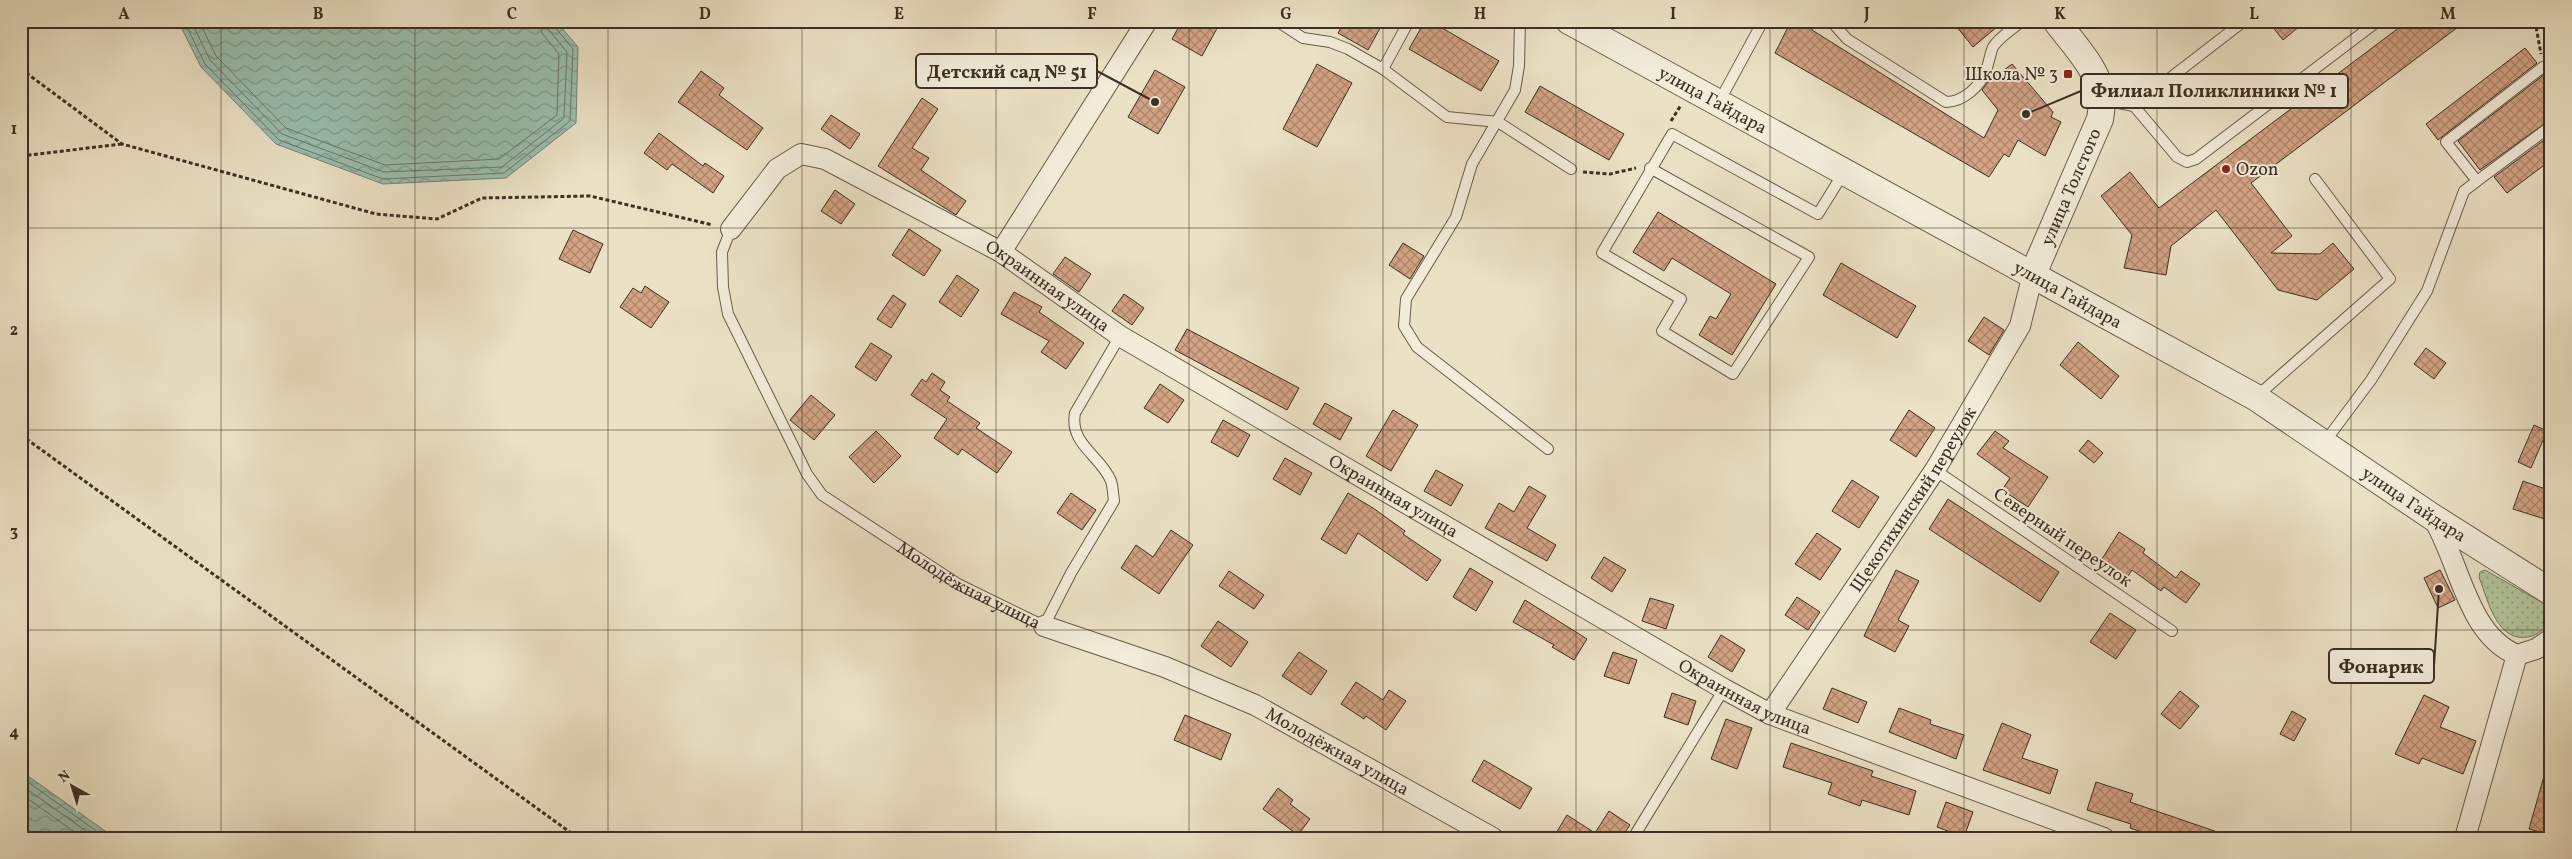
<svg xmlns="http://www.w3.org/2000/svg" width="2572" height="859" font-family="Vollkorn,serif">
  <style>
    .green { fill: url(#green-dots); stroke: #767a5e }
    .water { fill: url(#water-waves); stroke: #748677 }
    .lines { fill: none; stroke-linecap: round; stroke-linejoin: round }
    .shore { stroke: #6a7868; stroke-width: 1 }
    .building { fill: url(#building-cross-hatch); stroke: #3c3022 }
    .service-casing { stroke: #685c4b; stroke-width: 12 }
    .minor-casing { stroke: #685c4b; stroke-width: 22 }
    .tertiary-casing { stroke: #685c4b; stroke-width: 28 }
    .path { stroke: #3c3022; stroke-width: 3; stroke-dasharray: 4 2.5; stroke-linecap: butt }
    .service { stroke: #f2ecd9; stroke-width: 10 }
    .minor { stroke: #f2ecd9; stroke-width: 20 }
    .tertiary { stroke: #f2ecd9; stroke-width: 26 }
    .grid { fill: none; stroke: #3c3022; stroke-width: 1; stroke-opacity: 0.55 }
    .poi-dot { fill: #8f2418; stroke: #f2ecd9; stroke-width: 2 }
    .labels { text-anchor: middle; stroke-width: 4; stroke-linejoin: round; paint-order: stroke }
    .poi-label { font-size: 18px; fill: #3c3022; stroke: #f2ecd9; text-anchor: end }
    .street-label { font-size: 18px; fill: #3c3022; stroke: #f2ecd9 }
    .leader { fill: none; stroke: #3c3022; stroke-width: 2 }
    .callout-dot { fill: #3c3022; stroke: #f2ecd9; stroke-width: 2 }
    .callout { fill: #f2ecd9; stroke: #3c3022; stroke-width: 2 }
    .callout-label { font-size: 19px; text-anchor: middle; font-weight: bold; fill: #3c3022 }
    .neatline { fill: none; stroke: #3c3022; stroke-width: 2 }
    .grid-label { font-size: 16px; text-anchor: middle; font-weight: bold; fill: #3c3022 }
  </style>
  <defs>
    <pattern id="green-dots" width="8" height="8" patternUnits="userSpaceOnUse" patternTransform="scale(1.25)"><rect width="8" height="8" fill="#b1c499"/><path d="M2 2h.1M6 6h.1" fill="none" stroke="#91a07c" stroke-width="1.8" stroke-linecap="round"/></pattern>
    <pattern id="water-waves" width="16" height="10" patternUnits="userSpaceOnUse" patternTransform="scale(1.25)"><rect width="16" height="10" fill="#99bfaf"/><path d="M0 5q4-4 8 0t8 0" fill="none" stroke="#7e9c8e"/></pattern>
    <pattern id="building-cross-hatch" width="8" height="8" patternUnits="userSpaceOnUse" patternTransform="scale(1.25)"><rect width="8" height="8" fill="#d3a384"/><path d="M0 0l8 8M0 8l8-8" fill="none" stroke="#ac856c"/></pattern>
  </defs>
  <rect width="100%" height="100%" fill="#ebe2c5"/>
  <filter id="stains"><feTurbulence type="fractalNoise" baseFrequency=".004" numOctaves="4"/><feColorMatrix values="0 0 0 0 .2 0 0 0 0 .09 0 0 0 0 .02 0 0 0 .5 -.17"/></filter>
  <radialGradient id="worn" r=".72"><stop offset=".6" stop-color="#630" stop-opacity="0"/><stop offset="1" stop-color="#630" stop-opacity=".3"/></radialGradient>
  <path class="green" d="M2485,570L2550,607C2554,629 2528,646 2508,633C2492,622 2486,595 2479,577L2480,572Z"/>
  <g class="water">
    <path d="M178,21H556L578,47L576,123L506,178L383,184L276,144L201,67Z"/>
    <path d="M21,771L115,838H21Z"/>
  </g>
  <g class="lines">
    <g class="shore">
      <path d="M184,21L205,64L279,140L383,179L504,173L570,121L573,49L554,26L553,21"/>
      <path d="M191,21L210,60L282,134L384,172L502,167L564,118L567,52L548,29L546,21"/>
      <path d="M199,21L216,56L286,128L385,165L499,159L557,115L559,54L542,33L539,21"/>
      <path d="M21,777L106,838"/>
      <path d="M21,785L96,838"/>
      <path d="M21,794L83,838"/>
    </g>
  </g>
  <g class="building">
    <path d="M1182,21H1221L1202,56L1172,39Z"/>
    <path d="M1345,21H1384L1368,50L1338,33Z"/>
    <path d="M1425,21H1430L1499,61L1481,91L1409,49Z"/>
    <path d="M1791,21H1813L1812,30L1984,138L1998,110L1982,90L1988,82L2012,64L2053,112L2051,117L2061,122L2045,156L2018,140L2009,157L2004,154L1989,177L1775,53Z"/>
    <path d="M1952,21H2004L1973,47Z"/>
    <path d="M2268,21H2306L2283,40Z"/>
    <path d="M2408,21H2466L2251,183L2292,236L2271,253L2320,254L2333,243L2354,269L2317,300L2278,290L2216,210L2171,246L2166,275L2124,268L2132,235L2101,196L2130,172L2159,208Z"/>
    <path d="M2525,48L2537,63L2438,140L2426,124Z"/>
    <path d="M1317,64L1352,83L1317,147L1283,129Z"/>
    <path d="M1155,70L1185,87L1158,134L1128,117Z"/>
    <path d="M701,71L724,88L719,95L763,128L747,150L678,102Z"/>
    <path d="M2545,74L2551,82V119L2480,170L2458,141Z"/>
    <path d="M1540,86L1624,134L1609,160L1525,112Z"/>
    <path d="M922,98L938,109L912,148L929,158L921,170L966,201L956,215L878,166Z"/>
    <path d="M831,115L860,134L850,149L821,129Z"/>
    <path d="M659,133L703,166L705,163L724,176L713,193L672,164L667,170L644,153Z"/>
    <path d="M2551,135V160L2507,193L2494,177Z"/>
    <path d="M835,190L855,204L841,224L821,211Z"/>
    <path d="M1658,212L1776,284L1732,355L1699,335L1710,316L1716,319L1731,294L1672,258L1664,271L1633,252Z"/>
    <path d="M909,229L941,250L924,276L892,255Z"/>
    <path d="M573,230L603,244L590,273L559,259Z"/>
    <path d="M1403,243L1424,256L1410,279L1389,265Z"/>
    <path d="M1065,257L1091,274L1079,292L1053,274Z"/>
    <path d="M1841,263L1916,306L1897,338L1823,295Z"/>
    <path d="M957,275L979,290L961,317L939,302Z"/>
    <path d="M645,286L669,302L651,328L620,307L633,288L641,293Z"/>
    <path d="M1014,292L1042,307L1039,312L1084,343L1066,369L1041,352L1049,341L1001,314Z"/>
    <path d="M1124,294L1144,308L1132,325L1112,311Z"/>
    <path d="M893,295L906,304L891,328L877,319Z"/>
    <path d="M1984,317L2004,330L1989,355L1968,341Z"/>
    <path d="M1187,329L1299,388L1287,410L1175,350Z"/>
    <path d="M2078,342L2119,376L2101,399L2060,365Z"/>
    <path d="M871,343L892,356L876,381L855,367Z"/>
    <path d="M2426,348L2446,363L2434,379L2414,364Z"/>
    <path d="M932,373L945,382L940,390L950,397L947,401L980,423L976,428L1012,452L997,473L962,449L958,455L934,438L947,419L911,395L922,379L926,382Z"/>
    <path d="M1160,384L1184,400L1168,423L1144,408Z"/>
    <path d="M811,395L835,415L814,440L790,420Z"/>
    <path d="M1325,403L1352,418L1340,440L1313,424Z"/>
    <path d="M1393,410L1418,425L1391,471L1366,456Z"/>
    <path d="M1909,410L1935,428L1916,457L1890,440Z"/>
    <path d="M1223,420L1250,435L1238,457L1211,442Z"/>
    <path d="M2534,425L2547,431L2531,468L2518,462Z"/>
    <path d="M876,431L901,456L874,483L849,457Z"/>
    <path d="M1995,431L2009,441L2003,448L2048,477L2028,507L2002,490L2010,478L1977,454Z"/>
    <path d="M2088,440L2103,453L2094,463L2079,451Z"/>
    <path d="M1285,458L1312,473L1300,495L1273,479Z"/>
    <path d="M1436,470L1463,485L1451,506L1424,491Z"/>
    <path d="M1852,480L1879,497L1859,528L1832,511Z"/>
    <path d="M2523,481L2551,491V521L2513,509Z"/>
    <path d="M1529,486L1546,496L1527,528L1556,545L1547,561L1485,528L1499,503L1514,512Z"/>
    <path d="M1071,493L1096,510L1082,530L1057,513Z"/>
    <path d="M1348,493L1373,508L1405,531L1403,534L1441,560L1427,581L1358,533L1346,554L1321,539Z"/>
    <path d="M1948,499L2059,572L2040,602L1929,529Z"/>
    <path d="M1171,530L1193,545L1159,594L1121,568L1136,545L1153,557Z"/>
    <path d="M2119,532L2145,549L2143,553L2176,578L2181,571L2200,584L2186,603L2164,587L2161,591L2132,570L2126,579L2100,562Z"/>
    <path d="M1817,533L1841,549L1820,580L1795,564Z"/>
    <path d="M1604,557L1626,570L1612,592L1591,578Z"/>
    <path d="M1470,568L1493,582L1476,611L1453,597Z"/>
    <path d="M1896,570L1919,581L1898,620L1909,626L1895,652L1864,636Z"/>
    <path d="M2440,570L2455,600L2438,608L2424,578Z"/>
    <path d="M1229,571L1264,595L1254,609L1219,586Z"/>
    <path d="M1797,597L1820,612L1808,630L1785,615Z"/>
    <path d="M1650,598L1674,605L1666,629L1642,621Z"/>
    <path d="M1525,600L1587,639L1574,660L1552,647L1554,645L1513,622Z"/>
    <path d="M2110,613L2136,630L2116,659L2090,642Z"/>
    <path d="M1218,621L1248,642L1231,667L1201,646Z"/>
    <path d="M1721,635L1745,650L1732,672L1708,657Z"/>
    <path d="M1299,652L1327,671L1311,695L1282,676Z"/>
    <path d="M1613,652L1637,660L1629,684L1604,676Z"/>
    <path d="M1356,682L1383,700L1389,690L1406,701L1386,730L1366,716L1364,719L1341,704Z"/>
    <path d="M1832,688L1867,702L1858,723L1823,709Z"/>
    <path d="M2180,691L2199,706L2180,729L2161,714Z"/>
    <path d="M1672,693L1696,701L1688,725L1664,717Z"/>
    <path d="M2424,695L2449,707L2440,727L2476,741L2463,774L2422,758L2419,764L2395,754Z"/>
    <path d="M1899,708L1931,720L1930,724L1964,735L1956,759L1889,732Z"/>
    <path d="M2292,711L2306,719L2294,741L2280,734Z"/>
    <path d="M1185,715L1231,734L1221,760L1174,740Z"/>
    <path d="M1726,719L1752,728L1737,769L1711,759Z"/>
    <path d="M2002,723L2031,735L2022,758L2058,770L2050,794L1983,770Z"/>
    <path d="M1791,743L1873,771L1871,776L1916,791L1909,815L1862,800L1860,806L1828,794L1832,783L1783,767Z"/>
    <path d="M1484,760L1532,788L1520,809L1472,781Z"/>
    <path d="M2546,769L2551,770V835L2529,829Z"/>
    <path d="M2096,782L2133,794L2130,802L2226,835V838H2160L2130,828L2131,824L2087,810Z"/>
    <path d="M1278,788L1293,800L1290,804L1310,819L1298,835L1263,809Z"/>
    <path d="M1946,802L1973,812L1964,837L1937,827Z"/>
    <path d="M1609,811L1630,825L1621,838H1553L1567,815L1595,833Z"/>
  </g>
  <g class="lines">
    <g class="service-casing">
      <g id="service">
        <path d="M1277,21L1303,38L1330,42L1348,49L1383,69L1447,117L1498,122L1571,169"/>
        <path d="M1520,21L1519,66L1515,90L1472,164L1456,217L1406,299L1404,326L1417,347L1548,449"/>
        <path d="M1831,21L1847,39L1946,102C1963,102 1981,86 1986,70C1989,63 1990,54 1993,47C1999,37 2013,29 2022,21"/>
        <path d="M1383,69L1409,21"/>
        <path d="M2103,100L2134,106L2177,157L2187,162L2196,159L2378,21"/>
        <path d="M1719,102L1763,21"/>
        <path d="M2134,106L2244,21"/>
        <path d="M1650,168L1809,257L1733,374L1662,331L1681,299L1602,253L1672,134L1818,214L1844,172"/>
        <path d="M2477,181L2551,126"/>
        <path id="s1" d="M731,229L722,252L723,287L728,314L807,474L822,495L958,584L1044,626L1071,573L1114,501C1113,495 1113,487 1111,481C1101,456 1069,444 1075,413L1120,336"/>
        <path d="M2256,397L2390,279L2315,179"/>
        <path d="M2324,443L2371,380L2427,291L2464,191L2477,181L2446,142L2543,67"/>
        <path d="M1935,470L2172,631"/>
        <path d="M1633,838L1724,689"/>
      </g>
    </g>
    <g class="minor-casing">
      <g id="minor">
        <path id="s2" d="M731,229L777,169L801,154L825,159L1001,252L1120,336L1724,689L1770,714L2104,838"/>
        <path d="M1001,252L1147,21"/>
        <path d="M2433,518C2460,562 2467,635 2517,655L2536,649L2551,639"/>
        <path id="s3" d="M1044,626L1165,667L1255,705L1493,838"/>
        <path id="s4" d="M1770,714L1935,470L2020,326L2033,274"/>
        <path d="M2465,838L2517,655"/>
      </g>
    </g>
    <g class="tertiary-casing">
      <g id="tertiary">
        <path id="s5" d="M1569,21L2255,397L2431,516L2551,592"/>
        <path id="s6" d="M2033,274L2100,119C2101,113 2102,106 2102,100C2100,70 2073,44 2056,21"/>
      </g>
    </g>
    <g class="path">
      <path d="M2535,21L2541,54"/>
      <path d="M21,69L122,144L376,214L437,219L482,198L590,196L713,225"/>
      <path d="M1671,121L1681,105"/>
      <path d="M21,156L122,144"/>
      <path d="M1583,172L1610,174L1636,168"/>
      <path d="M21,435L578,838"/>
    </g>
    <use href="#service" class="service"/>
    <use href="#minor" class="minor"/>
    <use href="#tertiary" class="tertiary"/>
  </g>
  <path class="grid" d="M221,21V838M415,21V838M608,21V838M802,21V838M996,21V838M1189,21V838M1383,21V838M1576,21V838M1770,21V838M1964,21V838M2157,21V838M2351,21V838M21,228H2551M21,430H2551M21,630H2551"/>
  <g class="poi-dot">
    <rect x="2063" y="69" width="10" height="10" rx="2.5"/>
    <circle cx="2226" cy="169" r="5"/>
  </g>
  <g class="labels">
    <g class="poi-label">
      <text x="2058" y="80">Школа № 3</text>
      <text x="2236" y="175" text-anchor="start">Ozon</text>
    </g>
    <g class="street-label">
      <text dy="6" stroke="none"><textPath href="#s5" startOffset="164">улица Гайдара</textPath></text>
      <text dy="6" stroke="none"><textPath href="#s6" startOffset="95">улица Толстого</textPath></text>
      <text dy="6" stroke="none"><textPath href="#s2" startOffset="385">Окраинная улица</textPath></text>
      <text dy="6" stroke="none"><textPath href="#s5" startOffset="569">улица Гайдара</textPath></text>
      <text dy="6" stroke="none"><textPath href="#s2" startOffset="790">Окраинная улица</textPath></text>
      <text dy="6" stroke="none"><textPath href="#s4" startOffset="258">Щекотихинский переулок</textPath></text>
      <text dy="6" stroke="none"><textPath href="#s5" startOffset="974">улица Гайдара</textPath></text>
      <text transform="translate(2063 537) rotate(34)" y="6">Северный переулок</text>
      <text dy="6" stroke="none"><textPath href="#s1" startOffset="464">Молодёжная улица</textPath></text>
      <text dy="6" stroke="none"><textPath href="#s2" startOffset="1195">Окраинная улица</textPath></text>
      <text dy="6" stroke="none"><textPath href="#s3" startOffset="320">Молодёжная улица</textPath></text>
    </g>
  </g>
  <path class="leader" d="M1155 102L1097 71M2026 114L2081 91M2439 589L2434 666"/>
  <g class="callout-dot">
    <circle cx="1155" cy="102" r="5"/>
    <circle cx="2026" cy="114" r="5"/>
    <circle cx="2439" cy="589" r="5"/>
  </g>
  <g class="callout">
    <rect x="916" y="54" width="181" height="34" rx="5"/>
    <rect x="2081" y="74" width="267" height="34" rx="5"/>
    <rect x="2329" y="649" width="105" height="34" rx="5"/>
  </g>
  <g class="callout-label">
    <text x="1007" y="78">Детский сад № 51</text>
    <text x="2214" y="97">Филиал Поликлиники № 1</text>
    <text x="2381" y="673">Фонарик</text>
  </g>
  <rect width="2572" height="859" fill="none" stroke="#ebe2c5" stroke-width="55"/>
  <g transform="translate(72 786) rotate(321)" stroke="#f2ecd9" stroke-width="4" paint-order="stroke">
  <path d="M0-4L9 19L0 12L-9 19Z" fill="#3c3022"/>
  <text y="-8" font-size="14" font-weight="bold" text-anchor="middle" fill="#3c3022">N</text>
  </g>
  <rect x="28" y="28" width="2516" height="804" class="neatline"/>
  <g class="grid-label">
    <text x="124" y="19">A</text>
    <text x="318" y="19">B</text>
    <text x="512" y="19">C</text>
    <text x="705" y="19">D</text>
    <text x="899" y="19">E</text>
    <text x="1092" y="19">F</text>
    <text x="1286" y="19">G</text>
    <text x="1480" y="19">H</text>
    <text x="1673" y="19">I</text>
    <text x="1867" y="19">J</text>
    <text x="2060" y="19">K</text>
    <text x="2254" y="19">L</text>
    <text x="2448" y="19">M</text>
    <text x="14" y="134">1</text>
    <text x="14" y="335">2</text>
    <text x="14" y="536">3</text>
    <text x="14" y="737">4</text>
  </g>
  <rect width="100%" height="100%" filter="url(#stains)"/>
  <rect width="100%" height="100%" fill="url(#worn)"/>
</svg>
